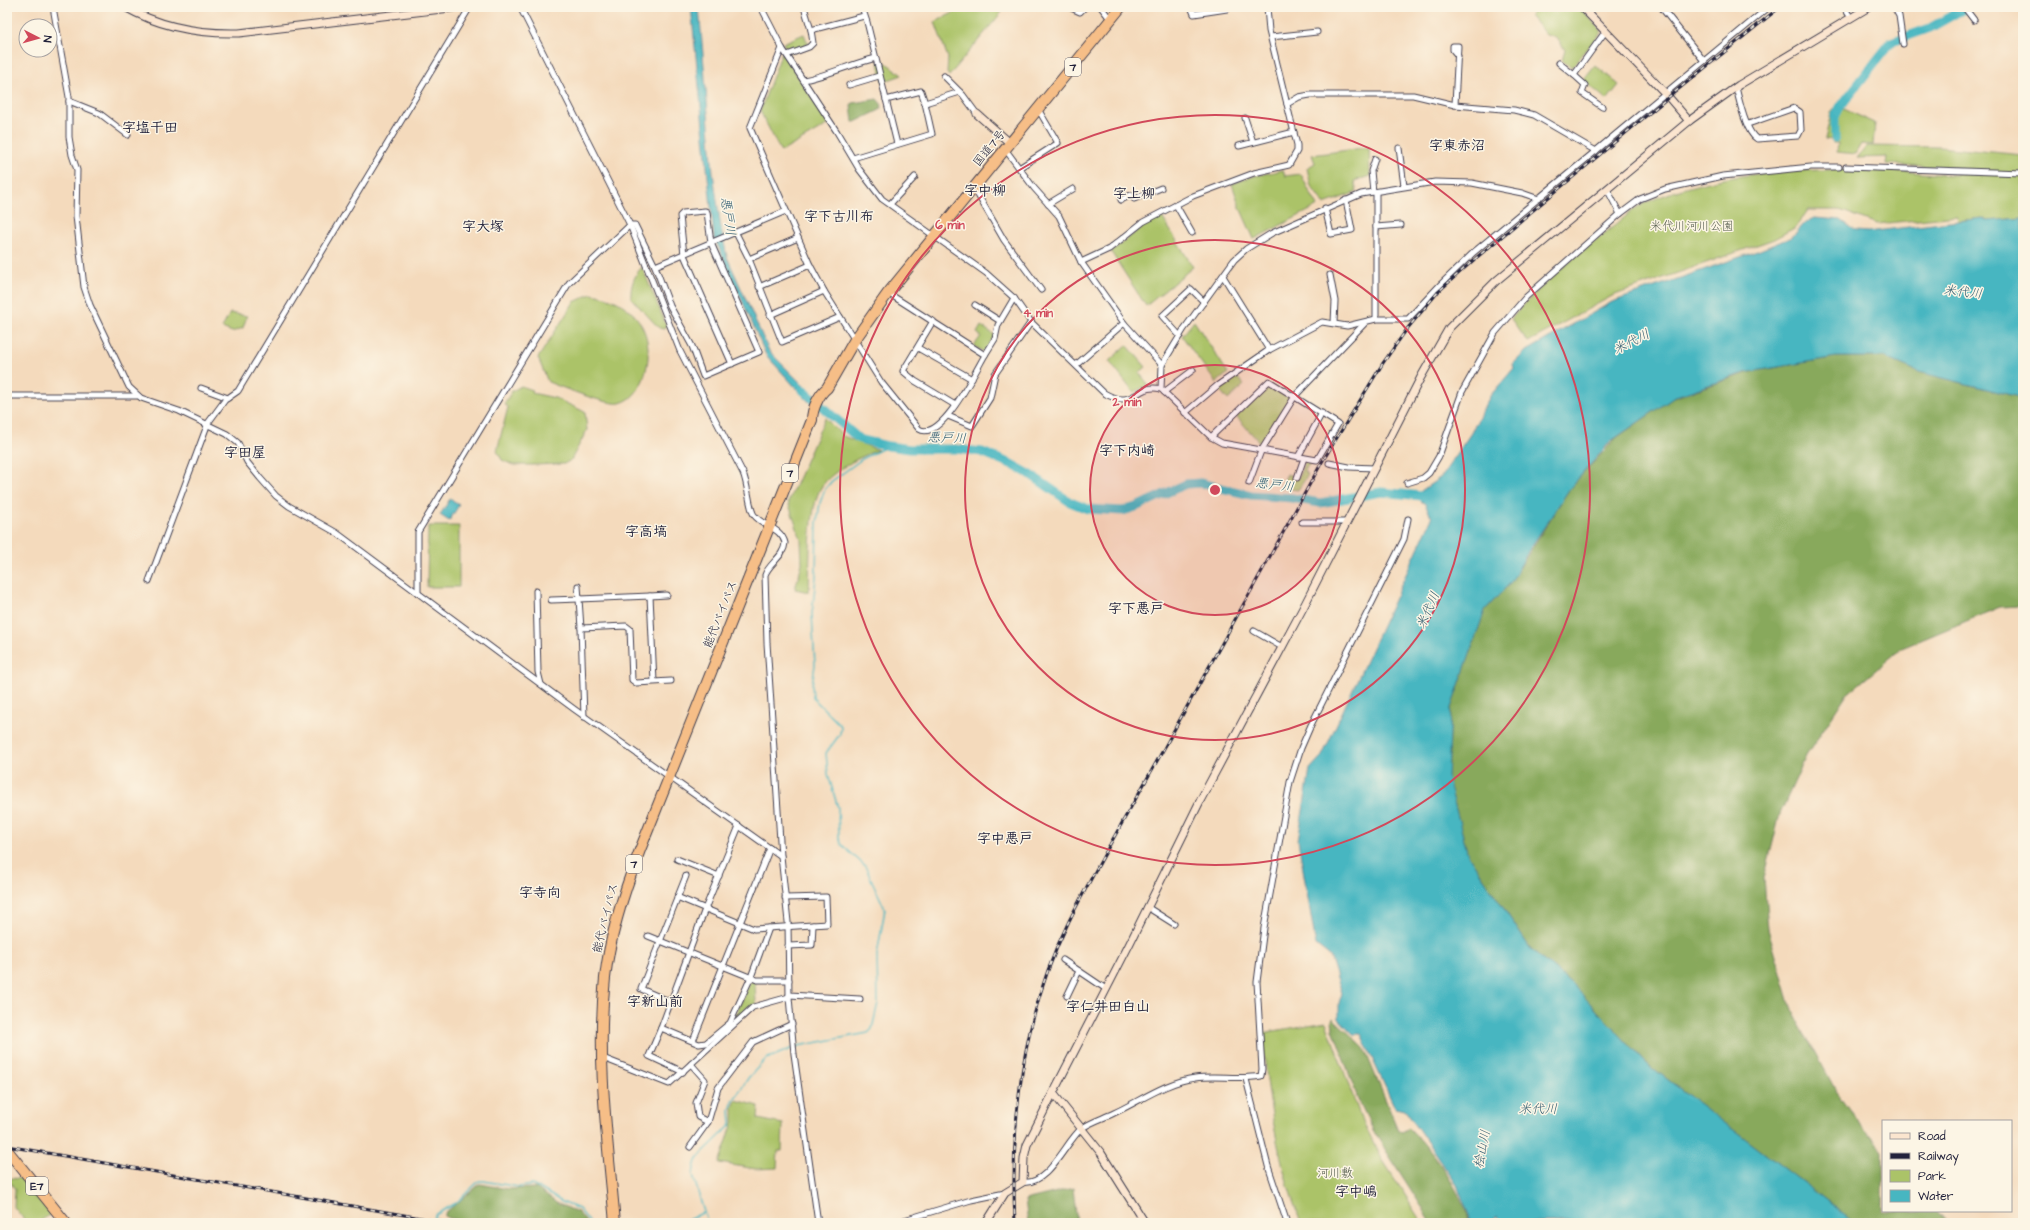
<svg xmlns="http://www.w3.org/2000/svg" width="2030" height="1230" font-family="'Architects Daughter','Klee One',sans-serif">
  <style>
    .green { fill: #abc368; stroke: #667252 }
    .forest { fill: #88a95c; stroke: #55664c }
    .water { fill: #47b6c1; stroke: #346c7e }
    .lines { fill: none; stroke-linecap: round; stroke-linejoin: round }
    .stream { stroke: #47b6c1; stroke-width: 1.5 }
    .river { stroke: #47b6c1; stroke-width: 9 }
    .street-casing { stroke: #423e4e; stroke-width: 7 }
    .secondary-casing { stroke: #423e4e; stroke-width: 9 }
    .highway-casing { stroke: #423e4e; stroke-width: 12 }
    .street { stroke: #fff; stroke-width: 5 }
    .secondary { stroke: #fbe5cf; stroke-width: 7 }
    .highway { stroke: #f6be87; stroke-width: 10 }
    .rail-casing { stroke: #22223b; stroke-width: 3 }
    .rail { stroke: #fcf5e5; stroke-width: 1.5; stroke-dasharray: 4.5; stroke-linecap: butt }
    .ring { fill: none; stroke: #d1495b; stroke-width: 2 }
    .labels { text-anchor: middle; stroke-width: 3; stroke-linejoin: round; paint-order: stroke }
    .shield { fill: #fcf5e5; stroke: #63616e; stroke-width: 1 }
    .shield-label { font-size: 11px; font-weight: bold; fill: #22223b }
    .street-label { font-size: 12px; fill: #22223b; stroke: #fcf5e5 }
    .park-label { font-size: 12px; fill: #525a4b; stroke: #fcf5e5 }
    .water-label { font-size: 13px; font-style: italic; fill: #315d71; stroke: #fcf5e5 }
    .quarter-label { font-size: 14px; font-weight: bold; fill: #22223b; stroke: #fcf5e5 }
    .centre { fill: #d1495b; stroke: #fcf5e5; stroke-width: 2 }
    .ring-label { font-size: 12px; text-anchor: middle; font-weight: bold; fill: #d1495b; stroke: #fcf5e5; stroke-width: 3; stroke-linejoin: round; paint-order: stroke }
  </style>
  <rect width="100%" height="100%" fill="#fcf5e5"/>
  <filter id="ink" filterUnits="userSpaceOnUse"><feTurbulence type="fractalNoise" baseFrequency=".025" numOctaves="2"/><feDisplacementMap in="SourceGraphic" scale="8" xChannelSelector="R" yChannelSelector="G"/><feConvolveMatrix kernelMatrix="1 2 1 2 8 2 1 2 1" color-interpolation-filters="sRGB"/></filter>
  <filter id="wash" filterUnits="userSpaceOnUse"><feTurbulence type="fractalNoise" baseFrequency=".012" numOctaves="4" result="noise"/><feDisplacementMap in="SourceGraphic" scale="16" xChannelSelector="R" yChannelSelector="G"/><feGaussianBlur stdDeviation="0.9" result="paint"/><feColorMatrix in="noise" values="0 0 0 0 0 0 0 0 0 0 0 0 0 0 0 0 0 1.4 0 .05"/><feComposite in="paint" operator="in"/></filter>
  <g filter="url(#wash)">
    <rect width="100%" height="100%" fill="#f4dabc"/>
    <g class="green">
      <path d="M965,7H1006L949,76L947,73L948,58L935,22Z"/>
      <path d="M1537,7H1579L1602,31L1572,67L1562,61L1565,50C1560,42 1557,36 1546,35L1530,16Z"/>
      <path d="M804,34L808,44L792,52L787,51L783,43Z"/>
      <path d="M782,52L829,124L781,152L760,111Z"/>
      <path d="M881,60L885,62L902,75L883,82L878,63Z"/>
      <path d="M1595,65L1619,85L1607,100L1583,80Z"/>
      <path d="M1837,106L1875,123L1873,145L1861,144L1855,154L1837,152L1838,143H1833V140L1825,139L1831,113Z"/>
      <path d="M1867,146L1939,147L2023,155V218L1987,221L1983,218L1958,221L1957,216L1877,224L1840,210H1808L1796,227L1774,239L1612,296L1528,342L1511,319C1541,284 1578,254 1614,226C1623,219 1633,209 1643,204C1719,169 1802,169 1884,170C1908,171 1933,175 1957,175L1956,168L1886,164L1887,157L1857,158Z"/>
      <path d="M1369,147L1370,176L1354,181L1357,192L1324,204L1311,186L1307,168L1315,163L1312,155Z"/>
      <path d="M1283,170L1285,176L1301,174L1308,189L1318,206L1254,239L1241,210L1232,184L1254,176Z"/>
      <path d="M1162,217L1193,267L1146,306L1111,252L1147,223Z"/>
      <path d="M642,267L666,325L664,329L659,328L631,298C630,287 634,275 642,267Z"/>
      <path d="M591,294C637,300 659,337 643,380C638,391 632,400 620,403C609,406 561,387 548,382L538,358L574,302Z"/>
      <path d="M230,313L247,316L243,328L232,332L222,328Z"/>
      <path d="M1194,321L1228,373L1216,383L1182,336Z"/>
      <path d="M981,326L995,335L984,352L974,346L981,336L977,333Z"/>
      <path d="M1127,345L1146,367L1139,373L1149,385L1133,392L1109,361Z"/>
      <path d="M1236,376L1244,385L1228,400L1218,388Z"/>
      <path d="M1270,385L1290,396V399L1263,443H1260L1236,416Z"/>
      <path d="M521,386L533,390L532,393L555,398L585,412L587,430L571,460L564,464L530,465H513L502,460L497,451L508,407L504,404L512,391Z"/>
      <path d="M825,418L843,436L878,450C861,456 832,471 822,486C808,506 810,567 809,592L795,589L802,563L801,540L788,502Z"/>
      <path d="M1305,461L1311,462L1304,471L1308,475L1298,490L1280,488L1287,474L1298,478Z"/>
      <path d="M428,526H459V587H427Z"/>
      <path d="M750,981L755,982L756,1004L749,1006L733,1021Z"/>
      <path d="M1326,1022L1361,1118L1382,1159L1423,1223H1301C1277,1162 1268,1098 1262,1033Z"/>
      <path d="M736,1100L759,1106L758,1119L783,1124L782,1151H778L777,1168L756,1169L719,1163L733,1123V1107Z"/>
      <path d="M7,1178L28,1179L53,1212L38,1223H27L14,1207L15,1189Z"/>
    </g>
    <g class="forest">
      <path d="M877,99L882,105L880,110L855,122H853L851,106L853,103Z"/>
      <path d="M1836,357H1884L1919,372L2023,398V606L2000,607L1902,648L1846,695L1806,756L1780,814L1764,878L1768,929L1791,1007L1835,1089L1857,1120L1883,1150V1211H1936L1947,1223H1856L1646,1063L1573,985L1530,948L1468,855L1448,779L1451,708L1485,610L1510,583L1570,488L1616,438L1673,398L1750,372Z"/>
      <path d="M1333,1018L1364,1048L1398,1130L1402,1132L1409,1128C1436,1154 1458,1187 1471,1223H1432L1374,1132L1358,1099L1333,1029L1332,1020Z"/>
      <path d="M480,1184L508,1189L536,1188L558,1204L578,1212L587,1223H474L448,1218L445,1216V1213Z"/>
      <path d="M1073,1188L1077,1223H1028L1025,1200Z"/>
    </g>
    <g class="water">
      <path d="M691,7H699L713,173L721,228L727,257L769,351L813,395L809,402L766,355L714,237Z"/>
      <path d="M1814,218L1841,220L1856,231L1868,232L1983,218L1987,221L2023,218V398L1919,372L1884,357H1836L1744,373L1676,396L1611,441L1570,488L1529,550L1511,582L1485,610L1451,708L1448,779L1468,855L1530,948L1573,985L1646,1063L1856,1223H1505L1496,1216L1492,1223H1472L1457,1185L1405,1110L1395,1108L1361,1034H1353L1339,1019V1003L1342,993L1330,956L1316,945L1298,840L1310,769L1322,756L1432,518L1425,504L1421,501V491L1441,477L1471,433L1490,396L1514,368L1513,364L1526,351L1612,302L1760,250L1792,237L1806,222Z"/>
      <path d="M450,499L459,505L449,521L440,515Z"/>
    </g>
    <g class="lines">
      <g class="stream">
        <path d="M704,1212L708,1223"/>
        <path d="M432,1223L435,1215L456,1203L479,1181H484L519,1187L532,1185L541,1189L562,1202L579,1209L590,1223"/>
        <path d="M682,1223L704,1212L693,1175L694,1168L696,1161L702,1153L731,1125L730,1110L733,1101L749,1077L766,1059L798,1046L868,1033L872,1029L878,1003L877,955L885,909L865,866L842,845L839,838L838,808L828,774L826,753L840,734L841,726L813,698L812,685L815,665L812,614L816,577L817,523L820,503L825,489L832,481L862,459L888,446"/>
      </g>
      <g class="river">
        <path d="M1835,138V117L1840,107L1891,42L1930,28L1967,7"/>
        <path d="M803,390L859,439L888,446L910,449H956L982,452L1011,464L1031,475L1070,502L1088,509L1123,511L1136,507L1186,484L1200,483L1251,495L1292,498L1320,503L1381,492L1432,497"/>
      </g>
    </g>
  </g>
  <g filter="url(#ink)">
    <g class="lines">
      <g class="street-casing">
        <g id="street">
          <path d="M53,7L69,97V137L72,155L77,170L76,216L84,287L90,305L129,387L141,398L179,411L227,434L238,443L247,462L260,478L276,496L289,506L337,533L574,709L781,856"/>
          <path d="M520,7L630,225L680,351L743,473C748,484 749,508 754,515C763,527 781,527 785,543C784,557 769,563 765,575L767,643L781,856L788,922L789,997L794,1054L818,1223"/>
          <path d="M761,7L782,48L837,132L859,169L882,199L986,273L1014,298L1031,322L1104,393C1135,411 1137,382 1161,389L1211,437L1222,443L1317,460L1338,424L1269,381L1211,437"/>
          <path d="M804,7L811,30"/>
          <path d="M862,7L867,22L897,144"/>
          <path d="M1069,7L1080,12L1085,7"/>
          <path d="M1101,7L1111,20"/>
          <path d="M1191,7L1194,14L1227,9"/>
          <path d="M1661,7L1704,61"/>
          <path d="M1844,7L1851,18"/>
          <path d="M1894,7L1899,16L1903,44"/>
          <path d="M1964,7L1974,20"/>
          <path d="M1271,37L1317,32"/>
          <path d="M782,48L750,128L810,265L824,291L881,382L919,429C941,443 976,370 985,355L888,293"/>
          <path d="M787,55L809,47L813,43L811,30L864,16"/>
          <path d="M1559,63L1574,75L1605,32"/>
          <path d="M1574,75L1585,85L1582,93L1602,107"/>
          <path d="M944,76L963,95L977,114"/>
          <path d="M804,80C829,75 851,64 876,58"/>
          <path d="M849,85L879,76"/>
          <path d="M1736,87C1739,100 1746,133 1757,139L1798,136L1801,130L1800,112L1794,108L1748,124"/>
          <path d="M886,100L921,91L925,103"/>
          <path d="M69,101L99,113L128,135"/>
          <path d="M1287,104L1299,97L1310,95H1413L1455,105L1514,110L1534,115L1596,151"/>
          <path d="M1455,105L1458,46H1453V50L1458,56"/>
          <path d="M1245,118L1253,142"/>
          <path d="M1239,146L1294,132"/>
          <path d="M1399,148L1404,186"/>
          <path d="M1005,149L1034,188L1059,216L1081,262L1124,323L1076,365"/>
          <path d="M853,158L932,134L925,103L960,92"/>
          <path d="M1846,167L2023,173"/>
          <path d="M1019,168L1058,143L1038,109"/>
          <path d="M974,188L1004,240L1041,290"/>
          <path d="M1607,189L1620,214"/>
          <path d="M1373,192L1371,171L1375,159"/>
          <path d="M1121,200L1131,195L1134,199L1161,188"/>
          <path d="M890,204L915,177"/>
          <path d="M1048,204L1073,189"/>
          <path d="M1176,205L1192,233"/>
          <path d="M1325,208L1331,234L1352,230L1346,200"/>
          <path d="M1376,227L1401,225"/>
          <path d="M736,233L749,259L782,342L840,317"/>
          <path d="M749,259L798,238"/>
          <path d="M1081,262L1109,249L1143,222L1193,196L1254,173L1289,165L1297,151V145L1269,31L1267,7"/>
          <path d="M655,266L786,211"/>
          <path d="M1330,275L1335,301L1334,323"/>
          <path d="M1223,276L1269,350"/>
          <path d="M759,287L810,265"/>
          <path d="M975,305L1000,321"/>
          <path d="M770,315L824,291"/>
          <path d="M1376,319V192"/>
          <path d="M933,321L903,371L915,381L955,405"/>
          <path d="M1124,323L1162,365"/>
          <path d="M1180,336L1162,316L1191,289L1204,302"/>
          <path d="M918,348L972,379"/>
          <path d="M985,355L995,339L998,325L1014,298"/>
          <path d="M201,388L228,398"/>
          <path d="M1161,389L1162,365L1184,329L1234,260L1246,249L1272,233L1361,194L1435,182L1472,183L1522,193L1539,199"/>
          <path d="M1164,392L1193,370"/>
          <path d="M7,396H137"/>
          <path d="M1185,413L1218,385L1269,350L1322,322L1347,326L1376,319H1408L1441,284L1474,252L1769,7"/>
          <path d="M948,416L972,426L990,398L995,374L1031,322"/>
          <path d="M1298,457L1322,413"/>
          <path d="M1329,463L1349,467L1374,468"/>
          <path d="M1297,478L1304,458"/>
          <path d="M1249,483L1261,451L1295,396L1365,323"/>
          <path d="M1407,483L1423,478L1429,473L1439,456L1462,392L1495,333L1526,297L1620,214L1640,199L1665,189L1723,176L1811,167H1839"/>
          <path d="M1302,522H1347"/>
          <path d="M149,581L208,423L225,400L238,391L244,381L470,7"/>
          <path d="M536,591L538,672L541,684"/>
          <path d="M418,593V532L569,283L630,225H635L655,266L670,306L692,346L703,376L759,352L711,243L707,212L705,211L683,213L680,216L684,255L732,364"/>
          <path d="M650,596L667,595"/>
          <path d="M551,600L579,599L578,586"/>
          <path d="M581,628L584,717"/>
          <path d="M1254,631L1282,647"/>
          <path d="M654,682L650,596L579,599L581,628L626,626L630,629L632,680L636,683L671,681"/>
          <path d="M677,859L719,876"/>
          <path d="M677,897L754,929L827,924L826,897L785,898"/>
          <path d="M1147,907L1174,924"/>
          <path d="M648,936L757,980H789"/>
          <path d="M788,946L812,945L813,925"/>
          <path d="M1063,960L1106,989"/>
          <path d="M789,995L860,999"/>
          <path d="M1067,996L1079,971"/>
          <path d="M671,1002L641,989L686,876"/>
          <path d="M661,1028L705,909L739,826"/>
          <path d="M693,1041L770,848"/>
          <path d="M603,1058L669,1084L753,1007L789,997"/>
          <path d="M691,1064L705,1080L696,1103L698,1117L708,1122"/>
          <path d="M683,1072L649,1056L661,1028L699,1044L706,1043L730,1023L751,977L769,928"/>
          <path d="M1246,1079L1268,1166L1287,1223"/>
          <path d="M690,1147L708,1122L718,1088L753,1042L792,1024"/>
          <path d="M1023,1182C1048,1186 1065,1143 1081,1129C1090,1122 1104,1118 1114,1113C1140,1101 1166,1082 1195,1078C1217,1075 1239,1080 1261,1076L1262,1069L1257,982L1264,928L1290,782L1301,748L1311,725L1404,539L1408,519"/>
          <path d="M894,1223L971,1200L1005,1193"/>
        </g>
      </g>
      <g class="secondary-casing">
        <g id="secondary">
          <path d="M125,7C160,27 199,34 239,33L459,7"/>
          <path d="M1582,7L1665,93L1689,121"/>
          <path d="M977,114L1010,143"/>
          <path d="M1053,1093L1101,1153L1145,1223"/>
          <path d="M986,1223L1005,1193L1023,1182L1024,1158L1027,1145L1053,1093L1129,945L1201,799L1303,608L1421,377L1449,328L1496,281L1689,121L1739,85L1869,7"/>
        </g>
      </g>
      <g class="highway-casing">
        <g id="highway">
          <path d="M7,1150L66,1223"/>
          <path d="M615,1223C608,1143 596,1059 605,978C610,934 624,891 640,850L812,420C812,409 819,394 827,388L854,341L888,293L1121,7"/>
        </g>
      </g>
      <use href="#street" class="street"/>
      <use href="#secondary" class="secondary"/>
      <use href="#highway" class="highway"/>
      <g class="rail-casing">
        <g id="rail">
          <path d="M7,1146L450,1223"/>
          <path d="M1015,1223C1010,1121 1023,1014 1069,921C1098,863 1131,808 1162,752C1215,655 1269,559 1322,462L1383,363L1407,329L1438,292L1476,258L1665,100L1780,7"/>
        </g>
      </g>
      <use href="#rail" class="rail"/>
    </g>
  </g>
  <circle cx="1215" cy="490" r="125" fill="#d1495b" fill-opacity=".12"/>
  <g class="ring">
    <circle cx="1215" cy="490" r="125"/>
    <circle cx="1215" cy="490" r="250"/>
    <circle cx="1215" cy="490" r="375"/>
  </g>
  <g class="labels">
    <g class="shield">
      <rect x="1065" y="58" width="16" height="18" rx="3"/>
      <rect x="782" y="464" width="16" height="18" rx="3"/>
      <rect x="626" y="855" width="16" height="18" rx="3"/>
      <rect x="26" y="1177" width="22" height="18" rx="3"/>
    </g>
    <g class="shield-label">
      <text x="1073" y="71">7</text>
      <text x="790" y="477">7</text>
      <text x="634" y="868">7</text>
      <text x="37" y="1190">E7</text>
    </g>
    <g class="street-label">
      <text transform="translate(989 148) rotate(-51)" y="4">国道7号</text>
      <text transform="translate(720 614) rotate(-68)" y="4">能代バイパス</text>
      <text transform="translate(605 918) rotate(-76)" y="4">能代バイパス</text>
    </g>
    <g class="park-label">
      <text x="1692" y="230">米代川河川公園</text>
      <text x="1335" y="1177">河川敷</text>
    </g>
    <g class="water-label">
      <text transform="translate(729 216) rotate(82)" y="5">悪戸川</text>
      <text transform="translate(1963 291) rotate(6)" y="5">米代川</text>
      <text transform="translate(1631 341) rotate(-27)" y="5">米代川</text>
      <text transform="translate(947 437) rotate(2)" y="5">悪戸川</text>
      <text transform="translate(1275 484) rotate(7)" y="5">悪戸川</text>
      <text transform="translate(1427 610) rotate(-66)" y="5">米代川</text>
      <text x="1538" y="1113">米代川</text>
      <text transform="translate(1481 1149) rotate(-79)" y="5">桧山川</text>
    </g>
    <g class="quarter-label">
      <text x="150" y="132">字塩干田</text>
      <text x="1457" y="150">字東赤沼</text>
      <text x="985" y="195">字中柳</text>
      <text x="1134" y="198">字上柳</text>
      <text x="839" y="221">字下古川布</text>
      <text x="483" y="231">字大塚</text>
      <text x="1127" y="455">字下内崎</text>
      <text x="245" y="457">字田屋</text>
      <text x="646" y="536">字高塙</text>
      <text x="1136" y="613">字下悪戸</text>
      <text x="1005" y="843">字中悪戸</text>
      <text x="540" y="897">字寺向</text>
      <text x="655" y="1006">字新山前</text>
      <text x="1108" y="1011">字仁井田白山</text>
      <text x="1356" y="1196">字中嶋</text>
    </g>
  </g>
  <circle cx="1215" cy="490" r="6" class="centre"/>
  <g class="ring-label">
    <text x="950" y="229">6 min</text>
    <text x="1038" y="317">4 min</text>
    <text x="1127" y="406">2 min</text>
  </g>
  <rect width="2030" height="1230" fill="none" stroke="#fcf5e5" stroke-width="24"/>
  <rect x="1882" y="1120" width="130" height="92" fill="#fcf5e5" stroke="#a5a1a1"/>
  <rect x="1890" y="1133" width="20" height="6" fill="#fbe5cf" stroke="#a5a1a1"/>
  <text x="1918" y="1140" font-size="12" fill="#22223b">Road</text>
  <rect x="1890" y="1153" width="20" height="6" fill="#22223b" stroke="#a5a1a1"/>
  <text x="1918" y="1160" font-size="12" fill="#22223b">Railway</text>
  <rect x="1890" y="1170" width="20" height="12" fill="#abc368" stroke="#a5a1a1"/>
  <text x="1918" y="1180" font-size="12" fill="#22223b">Park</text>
  <rect x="1890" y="1190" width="20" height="12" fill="#47b6c1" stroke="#a5a1a1"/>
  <text x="1918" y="1200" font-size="12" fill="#22223b">Water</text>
  <g transform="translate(38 38) rotate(96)"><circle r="19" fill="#fcf5e5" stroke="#a5a1a1"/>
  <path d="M0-3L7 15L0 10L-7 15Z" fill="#d1495b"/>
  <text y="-6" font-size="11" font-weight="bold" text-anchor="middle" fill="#22223b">N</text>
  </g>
</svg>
